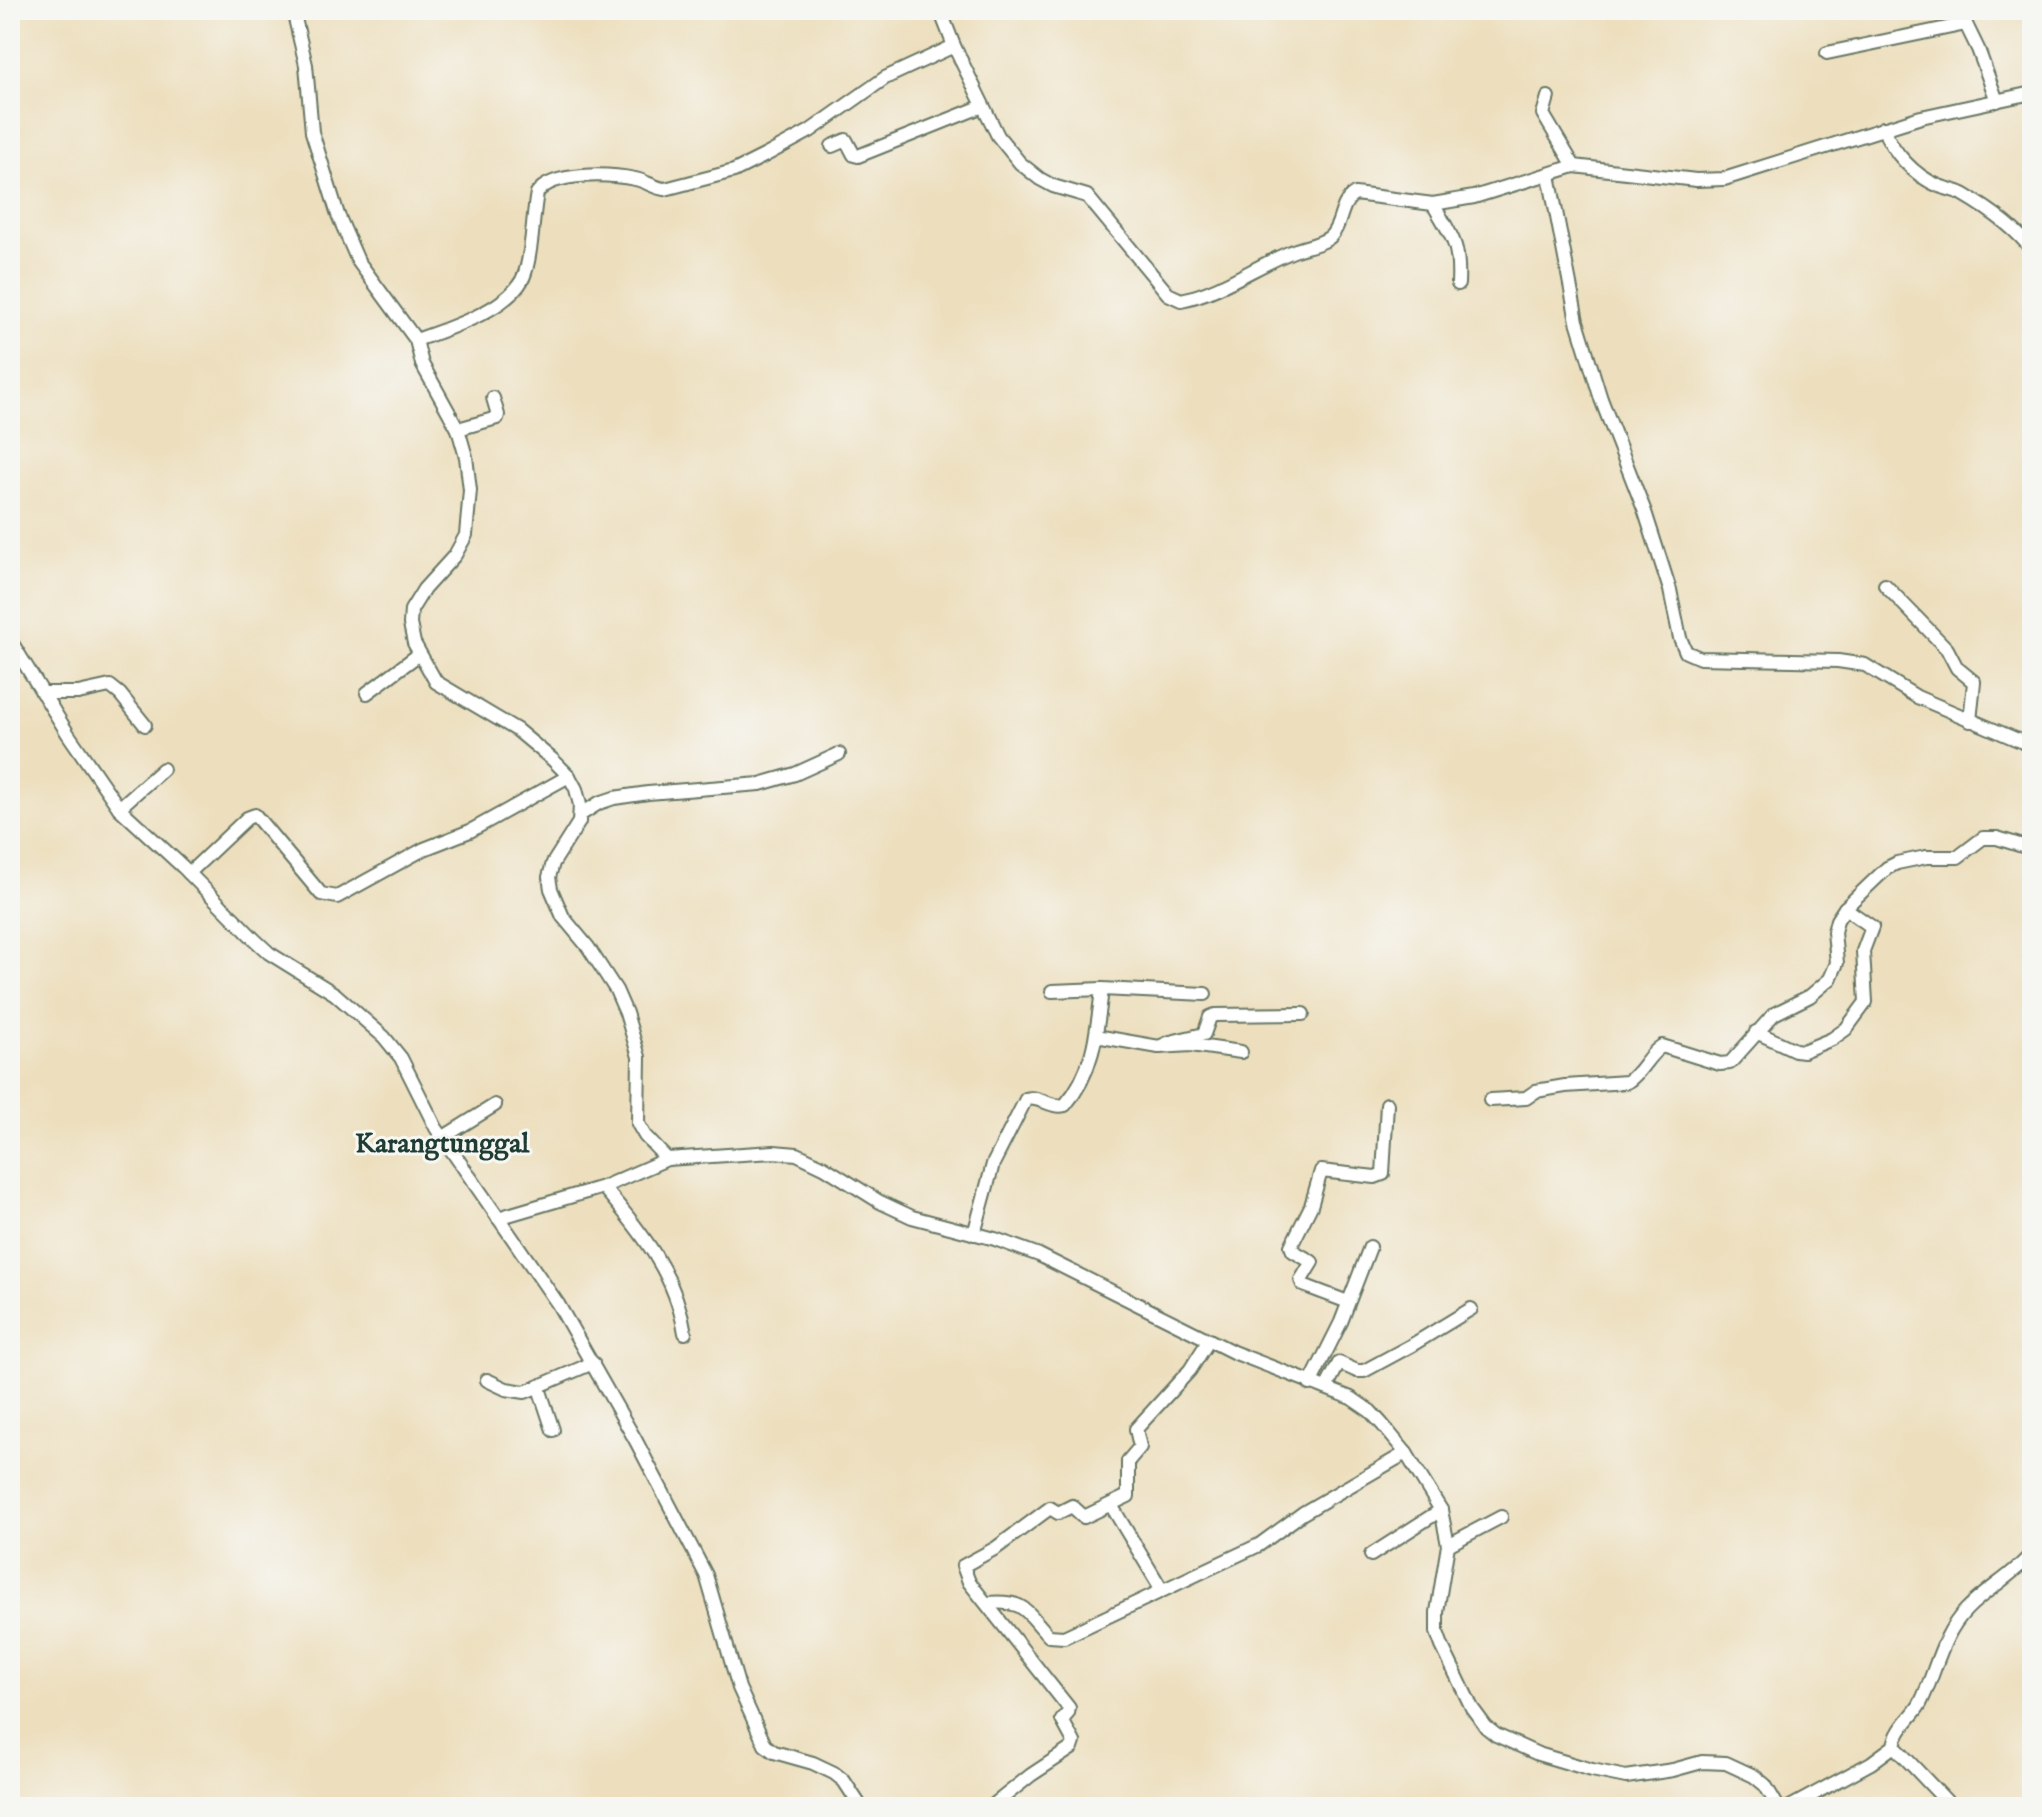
<svg xmlns="http://www.w3.org/2000/svg" width="2042" height="1817" font-family="'IM FELL English',serif">
  <style>
    .lines { fill: none; stroke-linecap: round; stroke-linejoin: round }
    .minor-casing { stroke: #677664; stroke-width: 16 }
    .minor { stroke: #fff; stroke-width: 12 }
    .labels { text-anchor: middle; stroke-width: 6; stroke-linejoin: round; paint-order: stroke }
    .quarter-label { font-size: 28px; font-weight: bold; fill: #1f3d34; stroke: #f6f6f2 }
  </style>
  <rect width="100%" height="100%" fill="#f6f6f2"/>
  <filter id="ink" filterUnits="userSpaceOnUse"><feTurbulence type="fractalNoise" baseFrequency=".0125" numOctaves="2"/><feDisplacementMap in="SourceGraphic" scale="16" xChannelSelector="R" yChannelSelector="G"/><feConvolveMatrix kernelMatrix="1 2 1 2 8 2 1 2 1" color-interpolation-filters="sRGB"/></filter>
  <filter id="wash" filterUnits="userSpaceOnUse"><feTurbulence type="fractalNoise" baseFrequency=".006" numOctaves="4" result="noise"/><feDisplacementMap in="SourceGraphic" scale="32" xChannelSelector="R" yChannelSelector="G"/><feGaussianBlur stdDeviation="1.8" result="paint"/><feColorMatrix in="noise" values="0 0 0 0 0 0 0 0 0 0 0 0 0 0 0 0 0 1.4 0 .05"/><feComposite in="paint" operator="in"/></filter>
  <g filter="url(#wash)">
    <rect width="100%" height="100%" fill="#eddfbe"/>
  </g>
  <g filter="url(#ink)">
    <g class="lines">
      <g class="minor-casing">
        <g id="minor">
          <path d="M293,10L306,65L312,132L338,215L358,261L416,340L422,364L458,429L466,457L470,490L466,535L455,555L424,589L411,610L410,624L414,643L436,682L517,730L553,760L569,776L576,789L580,805L579,822L553,863L549,877L551,889L563,917L588,947L616,990L626,1013L639,1057L638,1124L645,1136L667,1159"/>
          <path d="M940,10L954,46L998,136L1020,163L1040,179L1053,186L1087,196L1168,294L1181,300C1222,292 1258,264 1296,250C1307,246 1323,244 1331,236C1343,223 1339,203 1355,194L1433,204L1474,197L1574,166L1696,180L1724,179L1921,117L2032,93"/>
          <path d="M1959,10L1978,49L1997,101"/>
          <path d="M1827,53L1966,24"/>
          <path d="M1548,97L1543,114L1574,166"/>
          <path d="M1883,128C1893,152 1914,176 1939,186C1947,189 1955,190 1963,194C1987,208 2015,227 2032,250"/>
          <path d="M832,146L846,140L854,155L858,156L983,106"/>
          <path d="M1549,175L1577,321L1601,399L1645,512L1670,590L1680,638L1686,652L1700,658L1838,661L1865,665L1917,697L2032,746"/>
          <path d="M1433,204C1452,237 1460,243 1458,284"/>
          <path d="M416,340C448,329 514,308 525,273C533,249 532,219 537,193C553,171 610,174 635,179C646,181 654,188 665,189L734,171L766,155L810,131L885,78L954,46"/>
          <path d="M458,429L497,418L498,415L493,398"/>
          <path d="M1885,585L1947,649L1957,668L1974,682L1970,721"/>
          <path d="M10,640L68,734L119,808L183,867L255,940L269,953L335,994L384,1037L401,1058L436,1128L558,1304L636,1441L706,1575L739,1688L765,1745L774,1752L813,1763L834,1773L844,1781L861,1807"/>
          <path d="M42,693H78L110,686L120,694L145,725"/>
          <path d="M367,693L418,655"/>
          <path d="M119,808L163,769"/>
          <path d="M580,815L599,803L614,798L648,793L760,784L795,774L839,754"/>
          <path d="M189,873L247,818L255,815L321,894L337,897L424,849L470,831L569,776"/>
          <path d="M1052,991L1102,989L1205,994"/>
          <path d="M1756,1032L1795,1050L1803,1051L1832,1039L1846,1029L1866,1002L1863,951L1872,927L1845,908"/>
          <path d="M1096,1036L1159,1047L1191,1045L1241,1052"/>
          <path d="M1159,1047L1170,1042L1204,1034L1210,1017L1215,1015L1303,1014"/>
          <path d="M1490,1100L1526,1098L1536,1091L1565,1086L1627,1082C1642,1073 1647,1055 1662,1046L1720,1064L1730,1063L1774,1014L1810,996L1830,979L1837,963L1834,932L1837,920L1845,908L1887,868L1897,863L1926,857H1958L1983,838H1997L2032,849"/>
          <path d="M442,1138L495,1105"/>
          <path d="M603,1187C641,1231 676,1275 685,1333"/>
          <path d="M498,1218L603,1187L667,1159L774,1152L797,1154L824,1167L880,1202L912,1217L995,1239L1039,1255L1233,1352L1351,1398L1370,1411L1382,1424L1406,1453L1441,1510L1448,1545L1437,1612V1632L1442,1646L1472,1708L1486,1727L1496,1735L1538,1754L1592,1770L1626,1777L1673,1770L1702,1762L1726,1763L1754,1776L1765,1785L1778,1807"/>
          <path d="M974,1234L993,1164L1026,1099C1039,1095 1051,1109 1065,1105C1094,1072 1097,1031 1102,989"/>
          <path d="M1348,1302L1303,1285L1301,1280L1312,1262L1293,1251L1291,1246L1311,1206L1321,1171L1375,1177L1383,1174L1387,1104"/>
          <path d="M487,1380L506,1389L525,1392L593,1363"/>
          <path d="M1310,1384L1341,1322L1370,1247"/>
          <path d="M539,1388L553,1430"/>
          <path d="M1326,1388L1339,1363L1357,1371H1364L1412,1345L1471,1309"/>
          <path d="M1111,1505L1162,1590"/>
          <path d="M1448,1545L1501,1517"/>
          <path d="M1371,1555L1441,1510"/>
          <path d="M987,1603C1027,1600 1025,1611 1049,1636L1064,1637L1259,1545L1303,1513L1406,1453"/>
          <path d="M1894,1746L1952,1807"/>
          <path d="M991,1807L1031,1775L1072,1748L1074,1742L1062,1720L1068,1713L1069,1708L969,1582L963,1566L996,1548L1050,1508L1058,1513L1072,1506L1084,1517L1128,1496V1461L1140,1447L1136,1429L1190,1370L1209,1340"/>
          <path d="M1790,1807L1871,1763L1894,1746C1896,1729 1912,1718 1920,1704C1936,1673 1940,1637 1966,1610C1986,1589 2013,1576 2032,1553"/>
        </g>
      </g>
      <use href="#minor" class="minor"/>
    </g>
  </g>
  <g class="labels">
    <g class="quarter-label">
      <text x="442" y="1152">Karangtunggal</text>
    </g>
  </g>
  <rect width="2042" height="1817" fill="none" stroke="#f6f6f2" stroke-width="40"/>
</svg>
